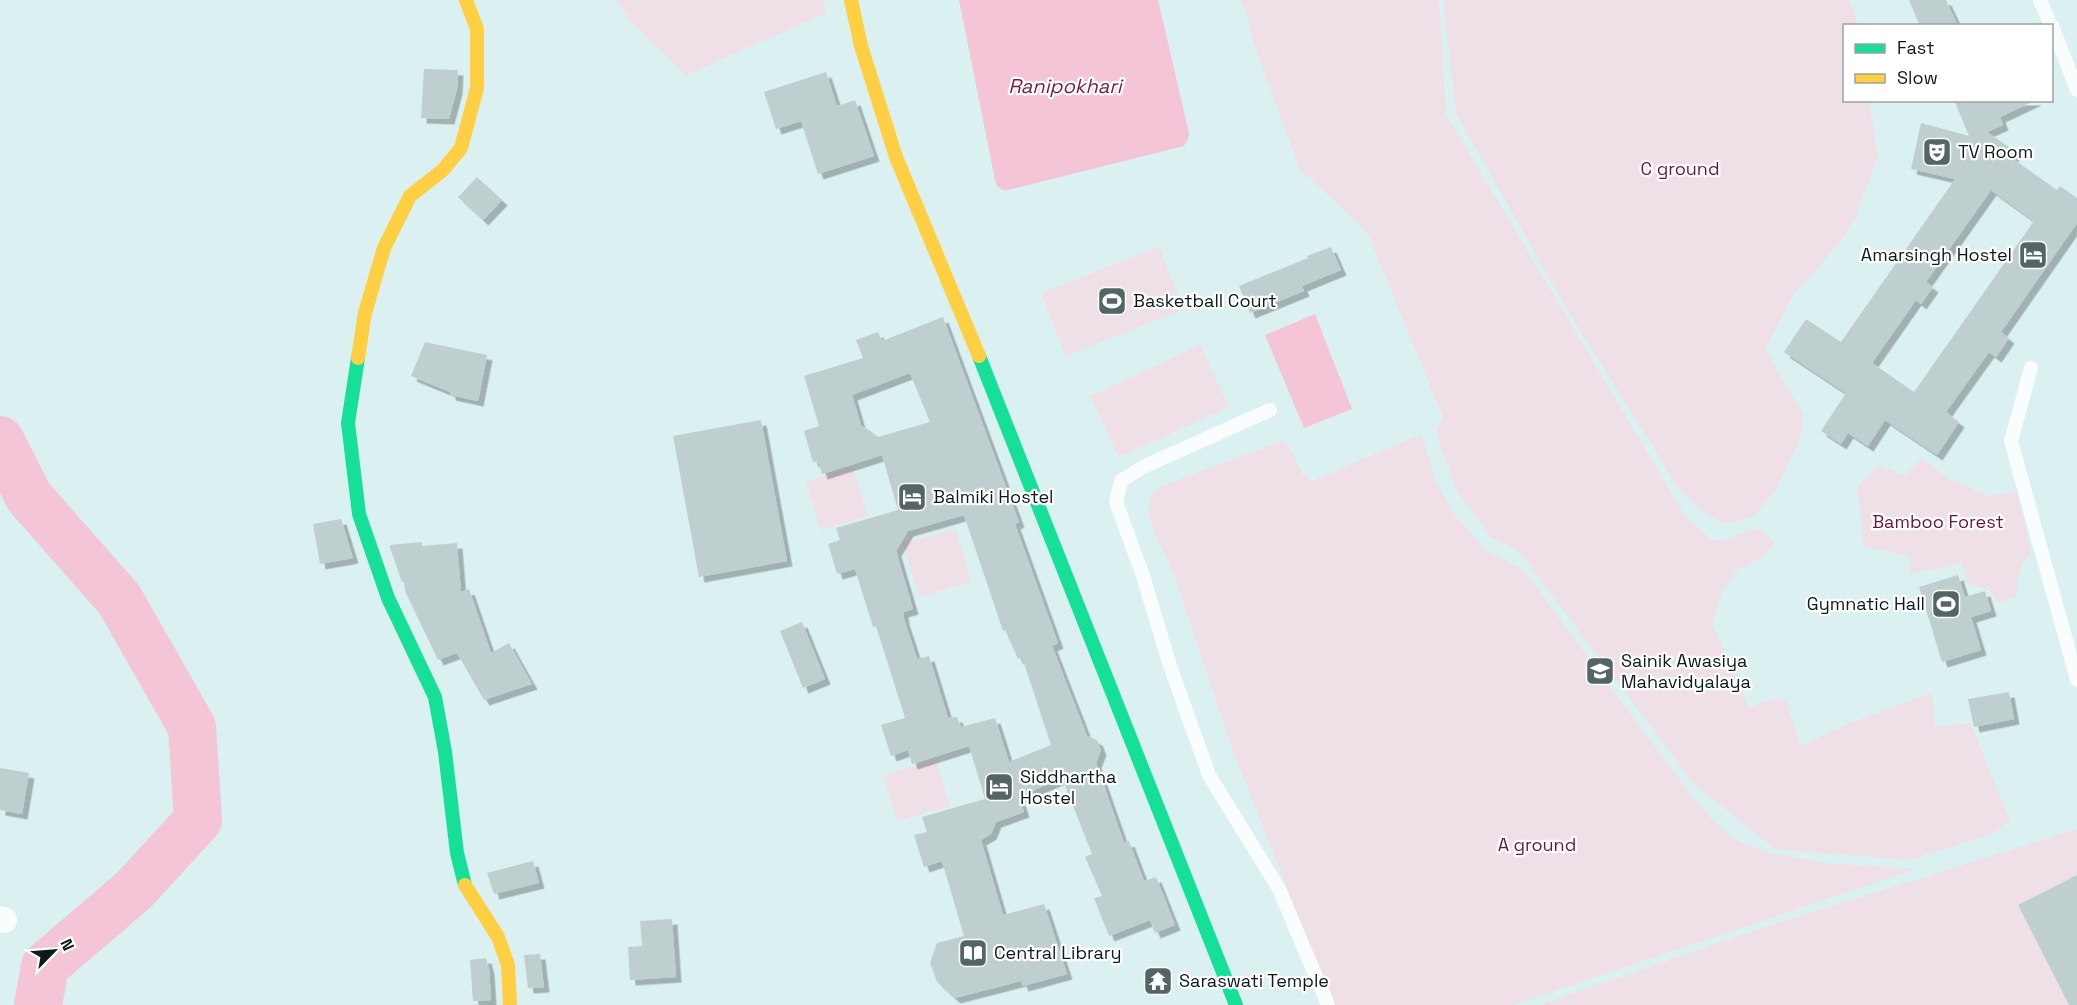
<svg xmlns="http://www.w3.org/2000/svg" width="2077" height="1005" font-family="'Space Grotesk',sans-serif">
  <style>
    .green { fill: #efe0e8 }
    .water { fill: #f3c5d7 }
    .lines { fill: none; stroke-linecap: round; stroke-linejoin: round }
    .river { stroke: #f3c5d7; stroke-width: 48 }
    .building { fill: #bfcfcf; fill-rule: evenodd; filter: url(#shadow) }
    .lane { stroke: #fafdfd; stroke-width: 14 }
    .street { stroke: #fafdfd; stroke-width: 26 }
    .fast { stroke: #16e098; stroke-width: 14 }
    .slow { stroke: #ffcf43; stroke-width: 14 }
    .labels { text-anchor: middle; stroke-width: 4.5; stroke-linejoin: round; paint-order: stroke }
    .poi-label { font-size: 18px; fill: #0c1a1a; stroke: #fff; text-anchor: start }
    .park-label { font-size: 18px; fill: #6b163e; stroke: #fff }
    .water-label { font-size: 20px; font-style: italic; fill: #731e45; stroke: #fff }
  </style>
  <defs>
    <filter id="shadow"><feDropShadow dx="5.5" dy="5.5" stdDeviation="0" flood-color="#0004"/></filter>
  </defs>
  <rect width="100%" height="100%" fill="#dbf0f1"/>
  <g class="green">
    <path d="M617,0H823L826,13L686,75L631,22Z"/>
    <path d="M1242,0H1439L1446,114L1685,516L1712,540L1729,539L1756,528L1765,532L1774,543L1763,557L1737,570L1723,591L1712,624L1749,707L1771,700L1786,699L1800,746L1849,723L1932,693L1935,727L1970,723L2010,820L1992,834L1909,860L1775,849L1694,784L1531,567L1514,548L1491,537L1457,492L1436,432L1443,417L1367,232L1300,169L1256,51Z"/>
    <path d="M1443,0H1849L1855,14L1857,25L1844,26V100L1869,101L1878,156L1856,216L1839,244L1794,294L1765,349L1804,416L1798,444L1774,493L1752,517L1735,522L1720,523L1694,504L1678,487L1566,308L1456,113Z"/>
    <path d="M1159,247L1184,309L1066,356L1041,293Z"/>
    <path d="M1200,345L1229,407L1119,457L1090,396Z"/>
    <path d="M1422,435L1436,483L1455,515L1485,549L1524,571L1695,800L1713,821L1740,842L1769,853L1826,863L1916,869L1513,1005H1333L1230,743L1175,577L1154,531L1148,511L1150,496L1162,486L1281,441L1289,446L1303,475L1312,481L1405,441Z"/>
    <path d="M1922,458L1949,479L1989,496L2017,491L2031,552L2021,566L2016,597L1998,603L1989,590L1969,584L1961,563L1910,574L1911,557L1882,550L1864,547L1857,486L1879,466L1905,475Z"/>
    <path d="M853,467L868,516L821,530L806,482Z"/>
    <path d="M956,529L971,582L919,597L903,543Z"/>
    <path d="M936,760L950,806L897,821L883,775Z"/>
    <path d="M2077,829V875L2018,905L2069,1005H1539L1763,928Z"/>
  </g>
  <g class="water">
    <path d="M959,0H1158L1189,133L1188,140L1184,146L1008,190H1002L996,185Z"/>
    <path d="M1315,314L1352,409L1304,428L1265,335Z"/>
  </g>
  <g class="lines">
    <path class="river" d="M0,440L29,497L119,599L192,727L198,820L134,890L45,966L38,1005"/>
  </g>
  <g class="building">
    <path d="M1909,0H1946L1958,26H1920Z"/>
    <path d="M424,69L458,70L457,89L449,119L421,118Z"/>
    <path d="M826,72L837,106L855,100L874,156L818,174L801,121L776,129L764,92Z"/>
    <path d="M1954,100H2036L2000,117L2003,125L1987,132L2016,152L2012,158L2057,190L2060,186L2077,198V223L2001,332L2009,338L2003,347L1996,357L1989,352L1946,412L1959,422L1937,455L1885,420L1868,446L1848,433L1841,444L1821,431L1846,393L1784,352L1806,319L1841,342L1955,179L1911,169L1921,123L1969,136ZM1991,190L2034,221L1914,392L1872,363L1916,300L1921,304L1933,287L1926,282Z"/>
    <path d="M477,177L502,200L483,220L458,197Z"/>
    <path d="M1331,247L1341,270L1302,286L1304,291L1250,313L1239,286L1308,258L1307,256Z"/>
    <path d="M943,317L1019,522L1015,524L1058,643L1052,646L1087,736L1097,740L1101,750L1096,763L1124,843L1129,841L1144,881L1156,877L1175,925L1155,933L1150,920L1109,936L1094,898L1102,896L1085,857L1092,854L1062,778L1019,797L1024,812L996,822L991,834L981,840L1003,915L1044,904L1067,974L1023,986L1021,981L955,998L937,982L930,963L937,943L964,936L942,861L924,867L914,835L927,832L922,817L985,799L969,746L912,764L908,750L891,756L881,725L905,718L876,626L873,627L855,569L837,574L828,544L840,540L836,528L898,510L882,455L822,474L818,461L813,462L804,431L819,426L804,376L863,358L856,340L878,332L882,341ZM910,373L930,422L878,437L868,429L861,426L852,395ZM964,515L1003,631L1005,630L1018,659L1022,657L1051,745L1009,762L995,718L961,727L957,717L948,718L929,656L917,659L904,619L903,612L913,609L896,551L908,531Z"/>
    <path d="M425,342L487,355L478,401L450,395V392L411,376Z"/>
    <path d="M761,420L787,561L699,577L673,436Z"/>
    <path d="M341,519L353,558L320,564L313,524Z"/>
    <path d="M422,542V546L457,543L461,592L469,589L491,653L509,643L532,684L484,700L457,653L438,660L405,591L404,582H402L390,548V545Z"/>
    <path d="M1958,575L1965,597L1985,591L1991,611L1971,617L1981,650L1942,662L1919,587Z"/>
    <path d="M802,622L825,679L803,688L780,631Z"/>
    <path d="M2009,692L2014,719L1974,727L1968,699Z"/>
    <path d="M0,768L29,773L22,814L0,810Z"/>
    <path d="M533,861L539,883L494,894L487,873Z"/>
    <path d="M2077,875V1005H2069L2018,905Z"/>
    <path d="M672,919L676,977L630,980L628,947L642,946L640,921Z"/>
    <path d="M540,954L544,987L528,988L524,955Z"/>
    <path d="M486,958L489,969L491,1000L473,1001L470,960Z"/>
  </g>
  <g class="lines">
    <g class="lane">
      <path d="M2040,0L2051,26"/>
      <path d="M2052,26L2077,90"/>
      <path d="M2031,368L2011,441L2077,680"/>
      <path d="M1270,410L1143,467L1121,481L1116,502L1143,576L1170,666L1209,775L1279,889L1328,1005"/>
    </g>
    <path class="street" d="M0,919L4,920"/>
    <g class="fast">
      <path d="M979,356L1236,1005"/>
      <path d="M358,358L348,423L359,514L388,598L435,697L445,752L457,853L465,885"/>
    </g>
    <g class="slow">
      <path d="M851,0L861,46L896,157L979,356"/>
      <path d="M358,358L365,313L384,248L410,196L443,170L461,148L477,88V29L466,0"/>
      <path d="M465,885L498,937L508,965L510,1005"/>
    </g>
  </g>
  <defs>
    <g id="theatre-square" transform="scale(1.5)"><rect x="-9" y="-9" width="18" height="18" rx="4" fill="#546565" stroke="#fff"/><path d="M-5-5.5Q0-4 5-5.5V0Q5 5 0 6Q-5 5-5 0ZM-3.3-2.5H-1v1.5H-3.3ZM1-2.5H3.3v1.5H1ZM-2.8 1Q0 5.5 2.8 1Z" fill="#fff"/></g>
    <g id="hotel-square" transform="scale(1.5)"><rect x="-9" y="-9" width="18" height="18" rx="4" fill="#546565" stroke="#fff"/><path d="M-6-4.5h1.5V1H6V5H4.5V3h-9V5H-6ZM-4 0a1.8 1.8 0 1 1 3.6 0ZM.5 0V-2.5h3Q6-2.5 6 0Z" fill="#fff"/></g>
    <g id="stadium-square" transform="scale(1.5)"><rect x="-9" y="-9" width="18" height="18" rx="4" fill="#546565" stroke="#fff"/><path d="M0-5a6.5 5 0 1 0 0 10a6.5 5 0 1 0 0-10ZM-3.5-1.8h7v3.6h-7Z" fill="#fff"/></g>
    <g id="school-square" transform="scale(1.5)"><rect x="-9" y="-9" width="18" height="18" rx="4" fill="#546565" stroke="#fff"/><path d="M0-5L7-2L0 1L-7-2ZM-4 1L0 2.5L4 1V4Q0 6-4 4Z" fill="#fff"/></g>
    <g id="library-square" transform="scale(1.5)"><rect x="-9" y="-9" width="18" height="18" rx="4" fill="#546565" stroke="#fff"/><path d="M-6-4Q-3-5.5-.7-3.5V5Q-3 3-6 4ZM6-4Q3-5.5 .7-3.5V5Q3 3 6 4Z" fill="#fff"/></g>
    <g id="temple-square" transform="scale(1.5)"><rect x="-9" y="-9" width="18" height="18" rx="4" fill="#546565" stroke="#fff"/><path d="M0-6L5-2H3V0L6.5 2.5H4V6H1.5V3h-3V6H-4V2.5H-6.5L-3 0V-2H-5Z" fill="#fff"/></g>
  </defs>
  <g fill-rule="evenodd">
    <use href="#theatre-square" x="1937" y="152"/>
    <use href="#hotel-square" x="2033" y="255"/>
    <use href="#stadium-square" x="1112" y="301"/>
    <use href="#hotel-square" x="912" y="497"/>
    <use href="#stadium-square" x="1946" y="604"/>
    <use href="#school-square" x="1600" y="671"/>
    <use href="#hotel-square" x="999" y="787"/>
    <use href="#library-square" x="973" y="953"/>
    <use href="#temple-square" x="1158" y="981"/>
  </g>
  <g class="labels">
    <g class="poi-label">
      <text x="1958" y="158">TV Room</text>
      <text x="2012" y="261" text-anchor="end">Amarsingh Hostel</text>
      <text x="1133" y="307">Basketball Court</text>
      <text x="933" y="503">Balmiki Hostel</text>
      <text x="1925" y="610" text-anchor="end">Gymnatic Hall</text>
      <text x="1621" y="667">Sainik Awasiya<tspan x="1621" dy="21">Mahavidyalaya</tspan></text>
      <text x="1020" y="783">Siddhartha<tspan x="1020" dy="21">Hostel</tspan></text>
      <text x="994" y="959">Central Library</text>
      <text x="1179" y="987">Saraswati Temple</text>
    </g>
    <g class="park-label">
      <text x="1680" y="175">C ground</text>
      <text x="1938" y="528">Bamboo Forest</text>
      <text x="1537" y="851">A ground</text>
    </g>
    <g class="water-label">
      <text x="1065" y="93">Ranipokhari</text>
    </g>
  </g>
  <rect x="1843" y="24" width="210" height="78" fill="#ffffff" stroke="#9ea3a3" stroke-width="1.5"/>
  <rect x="1855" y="44" width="30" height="9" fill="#16e098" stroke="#9ea3a3" stroke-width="1.5"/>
  <text x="1897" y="54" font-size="18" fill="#0c1a1a">Fast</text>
  <rect x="1855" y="74" width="30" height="9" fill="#ffcf43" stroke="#9ea3a3" stroke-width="1.5"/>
  <text x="1897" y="84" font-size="18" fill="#0c1a1a">Slow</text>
  <g transform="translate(54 951) rotate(65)" stroke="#ffffff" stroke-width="4.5" paint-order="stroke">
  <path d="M0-4.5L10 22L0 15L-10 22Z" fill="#0c1a1a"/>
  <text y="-9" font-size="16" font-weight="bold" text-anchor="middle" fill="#0c1a1a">N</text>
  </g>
</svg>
